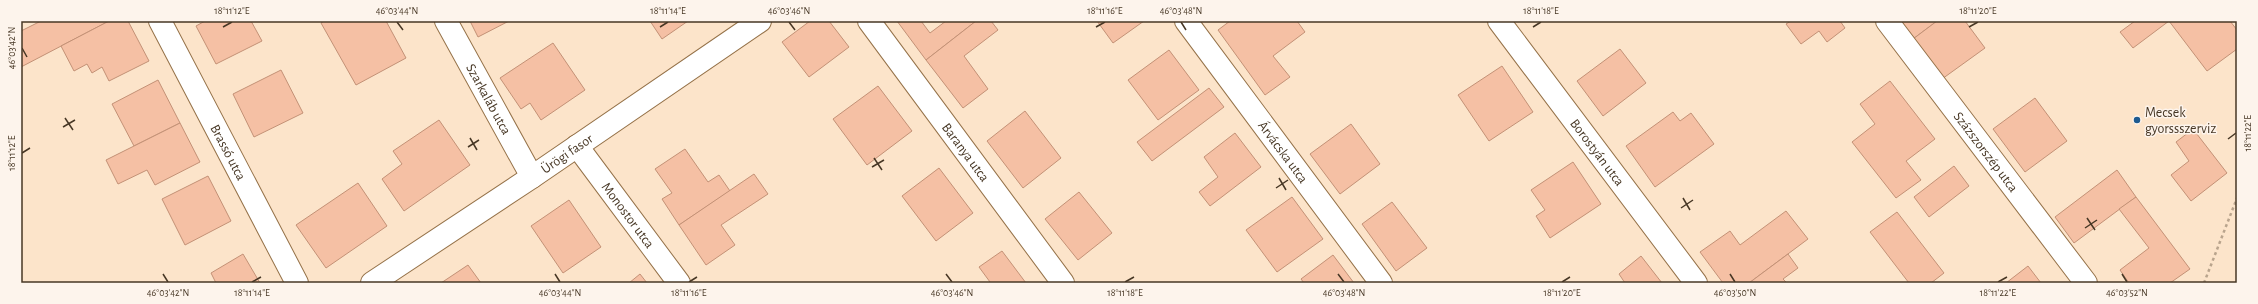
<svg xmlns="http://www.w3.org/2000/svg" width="2258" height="304" font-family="'Alegreya Sans',sans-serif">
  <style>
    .building { fill: #f5c0a4; stroke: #c39176 }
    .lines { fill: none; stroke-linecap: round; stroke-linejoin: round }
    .minor-casing { stroke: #957249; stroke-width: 24 }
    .path { stroke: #b9a48d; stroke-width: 2.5; stroke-dasharray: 3 3; stroke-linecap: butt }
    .minor { stroke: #fff; stroke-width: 22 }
    .ticks { fill: none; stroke: #473725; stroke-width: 1.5 }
    .poi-dot { fill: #1d5a90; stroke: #fdf4ec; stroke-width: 1.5 }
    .labels { text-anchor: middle; stroke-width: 3; stroke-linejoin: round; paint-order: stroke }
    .street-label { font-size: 14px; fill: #473725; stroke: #fdf4ec }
    .poi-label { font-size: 14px; fill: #473725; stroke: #fdf4ec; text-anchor: start }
    .neatline { fill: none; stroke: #473725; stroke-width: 1.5 }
    .ticks-label { font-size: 10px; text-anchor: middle; fill: #473725 }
  </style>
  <rect width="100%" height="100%" fill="#fce4ca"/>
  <g class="building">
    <path d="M41,21H109L21,67V31Z"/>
    <path d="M109,21H128L149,61L109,81L102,67L92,73L87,64L74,71L61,46Z"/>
    <path d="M205,21H251L262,41L216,64L196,26Z"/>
    <path d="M324,21H386L406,58L356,85L321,23Z"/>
    <path d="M470,21H509L478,37Z"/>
    <path d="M650,21H688L662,39Z"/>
    <path d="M810,21H829L849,47L809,77L782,42Z"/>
    <path d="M897,21H921L930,33L946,21H976L926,60Z"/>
    <path d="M976,21H991L998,30L964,56L988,89L963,108L926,60Z"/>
    <path d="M1097,21H1144L1113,43Z"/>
    <path d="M1230,21H1297L1305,32L1273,56L1290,77L1265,95L1218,30Z"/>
    <path d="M1791,21H1840L1845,28L1827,42L1819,31L1801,44L1786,24Z"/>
    <path d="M1899,21H1937L1913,39Z"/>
    <path d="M1937,21H1965L1985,48L1942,79L1913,39Z"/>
    <path d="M2135,21H2169L2133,48L2120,32Z"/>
    <path d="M2169,21H2230L2237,30V49L2207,71Z"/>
    <path d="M553,43L585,90L541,120L530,103L521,109L500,78Z"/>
    <path d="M1620,49L1646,83L1603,116L1577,81Z"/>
    <path d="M1169,50L1199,90L1158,120L1128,80Z"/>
    <path d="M1502,66L1533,112L1489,141L1458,95Z"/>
    <path d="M281,70L303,113L254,137L233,94Z"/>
    <path d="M158,80L180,123L134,146L112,104Z"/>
    <path d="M1890,81L1935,139L1906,161L1921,180L1896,198L1852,142L1875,124L1860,104Z"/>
    <path d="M878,86L912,131L867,165L833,119Z"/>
    <path d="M1209,88L1224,107L1152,161L1137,142Z"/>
    <path d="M2035,98L2067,141L2025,172L1993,129Z"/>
    <path d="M1025,111L1061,158L1023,188L987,141Z"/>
    <path d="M1673,112L1680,121L1691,113L1714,144L1655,187L1626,146Z"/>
    <path d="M439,120L470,165L404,211L382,179L402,164L393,151Z"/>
    <path d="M180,123L200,162L155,185L147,170L118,184L106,160Z"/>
    <path d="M1351,124L1380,164L1340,194L1310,154Z"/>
    <path d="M2193,129L2227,173L2191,201L2171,175L2189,161L2176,142Z"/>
    <path d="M1235,133L1261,167L1210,206L1199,192L1218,177L1204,157Z"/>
    <path d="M685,149L708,182L719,175L730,191L679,225L662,199L672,193L655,169Z"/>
    <path d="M1573,162L1601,204L1550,238L1536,216L1545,210L1531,190Z"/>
    <path d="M1954,166L1969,186L1929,217L1914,197Z"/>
    <path d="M939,168L973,213L936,241L902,196Z"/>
    <path d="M2117,170L2136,197L2074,243L2055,217Z"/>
    <path d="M754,174L768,194L721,225L735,245L706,265L679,225Z"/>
    <path d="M208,176L231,221L185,245L162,199Z"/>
    <path d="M358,183L387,226L326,268L296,225Z"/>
    <path d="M1079,192L1112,233L1078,260L1045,219Z"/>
    <path d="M1292,197L1323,239L1277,272L1246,230Z"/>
    <path d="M2136,197L2190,269L2170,283H2129L2120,270L2149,248L2119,209Z"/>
    <path d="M569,200L601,247L563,273L531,226Z"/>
    <path d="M1392,202L1427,248L1396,271L1362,224Z"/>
    <path d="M1786,211L1808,239L1749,283H1723L1700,252L1730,231L1740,245Z"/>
    <path d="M1897,212L1944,273L1931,283H1909L1870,232Z"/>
    <path d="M1002,251L1026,283H988L990,282L979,267Z"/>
    <path d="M243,254L260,283H216L211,273Z"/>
    <path d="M1788,254L1798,268L1783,279L1787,283H1749Z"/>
    <path d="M1333,255L1354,283H1304L1301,279Z"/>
    <path d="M1641,256L1662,283H1625L1619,274Z"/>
    <path d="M468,265L481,283H441Z"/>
    <path d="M2028,266L2041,283H2006Z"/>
    <path d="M640,274L647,283H629Z"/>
  </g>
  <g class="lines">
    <g class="minor-casing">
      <g id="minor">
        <path id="s1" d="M160,21L297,283"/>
        <path id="s2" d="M446,21L532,177"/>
        <path id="s3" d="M869,21L1063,283"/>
        <path id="s4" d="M1186,21L1381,283"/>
        <path id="s5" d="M1499,21L1696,283"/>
        <path id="s6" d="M1887,21L2086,283"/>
        <path id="s7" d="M577,146L679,283"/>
        <path id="s8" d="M372,283L532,177L760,21"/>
      </g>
    </g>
    <path class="path" d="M2204,283L2237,198"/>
    <use href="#minor" class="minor"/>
  </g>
  <path class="ticks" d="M397,22L403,30M789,22L795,30M1181,22L1186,30M223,27L232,22M660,27L668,22M1096,27L1105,22M1533,27L1541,22M1969,27L1978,22M22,48L27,57M65,118L73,130M63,127L75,120M470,138L477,150M2228,139L2236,133M468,147L479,140M22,153L30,148M874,158L882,170M872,167L884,160M1279,178L1286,190M1276,188L1288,180M1683,198L1690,210M1681,208L1693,200M2087,218L2095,230M2085,228L2097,220M163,274L168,282M555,274L560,282M946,274L952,282M1338,274L1344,282M1730,274L1735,282M2122,274L2127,282M252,282L261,277M689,282L697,277M1125,282L1134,277M1562,282L1570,277M1998,282L2007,277"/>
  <circle class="poi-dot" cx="2137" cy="120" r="4"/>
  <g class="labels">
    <g class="street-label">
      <text dy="5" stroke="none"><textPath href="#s2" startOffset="89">Szarkaláb utca</textPath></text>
      <text dy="5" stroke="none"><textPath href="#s1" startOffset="148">Brassó utca</textPath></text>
      <text dy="5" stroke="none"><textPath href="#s3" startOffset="163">Baranya utca</textPath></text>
      <text dy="5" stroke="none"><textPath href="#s4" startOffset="163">Árvácska utca</textPath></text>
      <text dy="5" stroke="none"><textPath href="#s5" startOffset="164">Borostyán utca</textPath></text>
      <text dy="5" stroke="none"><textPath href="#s6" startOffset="164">Százszorszép utca</textPath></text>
      <text dy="5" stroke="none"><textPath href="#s8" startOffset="234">Ürögi fasor</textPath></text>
      <text dy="5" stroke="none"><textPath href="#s7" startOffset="86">Monostor utca</textPath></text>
    </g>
    <g class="poi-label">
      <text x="2145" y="117">Mecsek<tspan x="2145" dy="16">gyorssszerviz</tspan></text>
    </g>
  </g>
  <rect width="2258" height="304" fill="none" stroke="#fdf4ec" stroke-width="44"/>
  <rect x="22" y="22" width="2214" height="260" class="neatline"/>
  <g class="ticks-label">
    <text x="232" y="14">18°11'12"E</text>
    <text x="397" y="14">46°03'44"N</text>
    <text x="668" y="14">18°11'14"E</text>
    <text x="789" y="14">46°03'46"N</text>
    <text x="1105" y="14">18°11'16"E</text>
    <text x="1181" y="14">46°03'48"N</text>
    <text x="1541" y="14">18°11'18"E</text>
    <text x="1978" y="14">18°11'20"E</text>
    <text transform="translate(11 48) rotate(-90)" y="4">46°03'42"N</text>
    <text transform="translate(2247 133) rotate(-90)" y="4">18°11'22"E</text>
    <text transform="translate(11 153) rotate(-90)" y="4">18°11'12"E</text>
    <text x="168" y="296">46°03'42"N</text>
    <text x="252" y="296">18°11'14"E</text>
    <text x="560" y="296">46°03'44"N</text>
    <text x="689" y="296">18°11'16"E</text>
    <text x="952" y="296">46°03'46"N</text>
    <text x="1125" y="296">18°11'18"E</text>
    <text x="1344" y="296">46°03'48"N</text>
    <text x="1562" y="296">18°11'20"E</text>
    <text x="1735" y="296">46°03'50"N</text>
    <text x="1998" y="296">18°11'22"E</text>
    <text x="2127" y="296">46°03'52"N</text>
  </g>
</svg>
